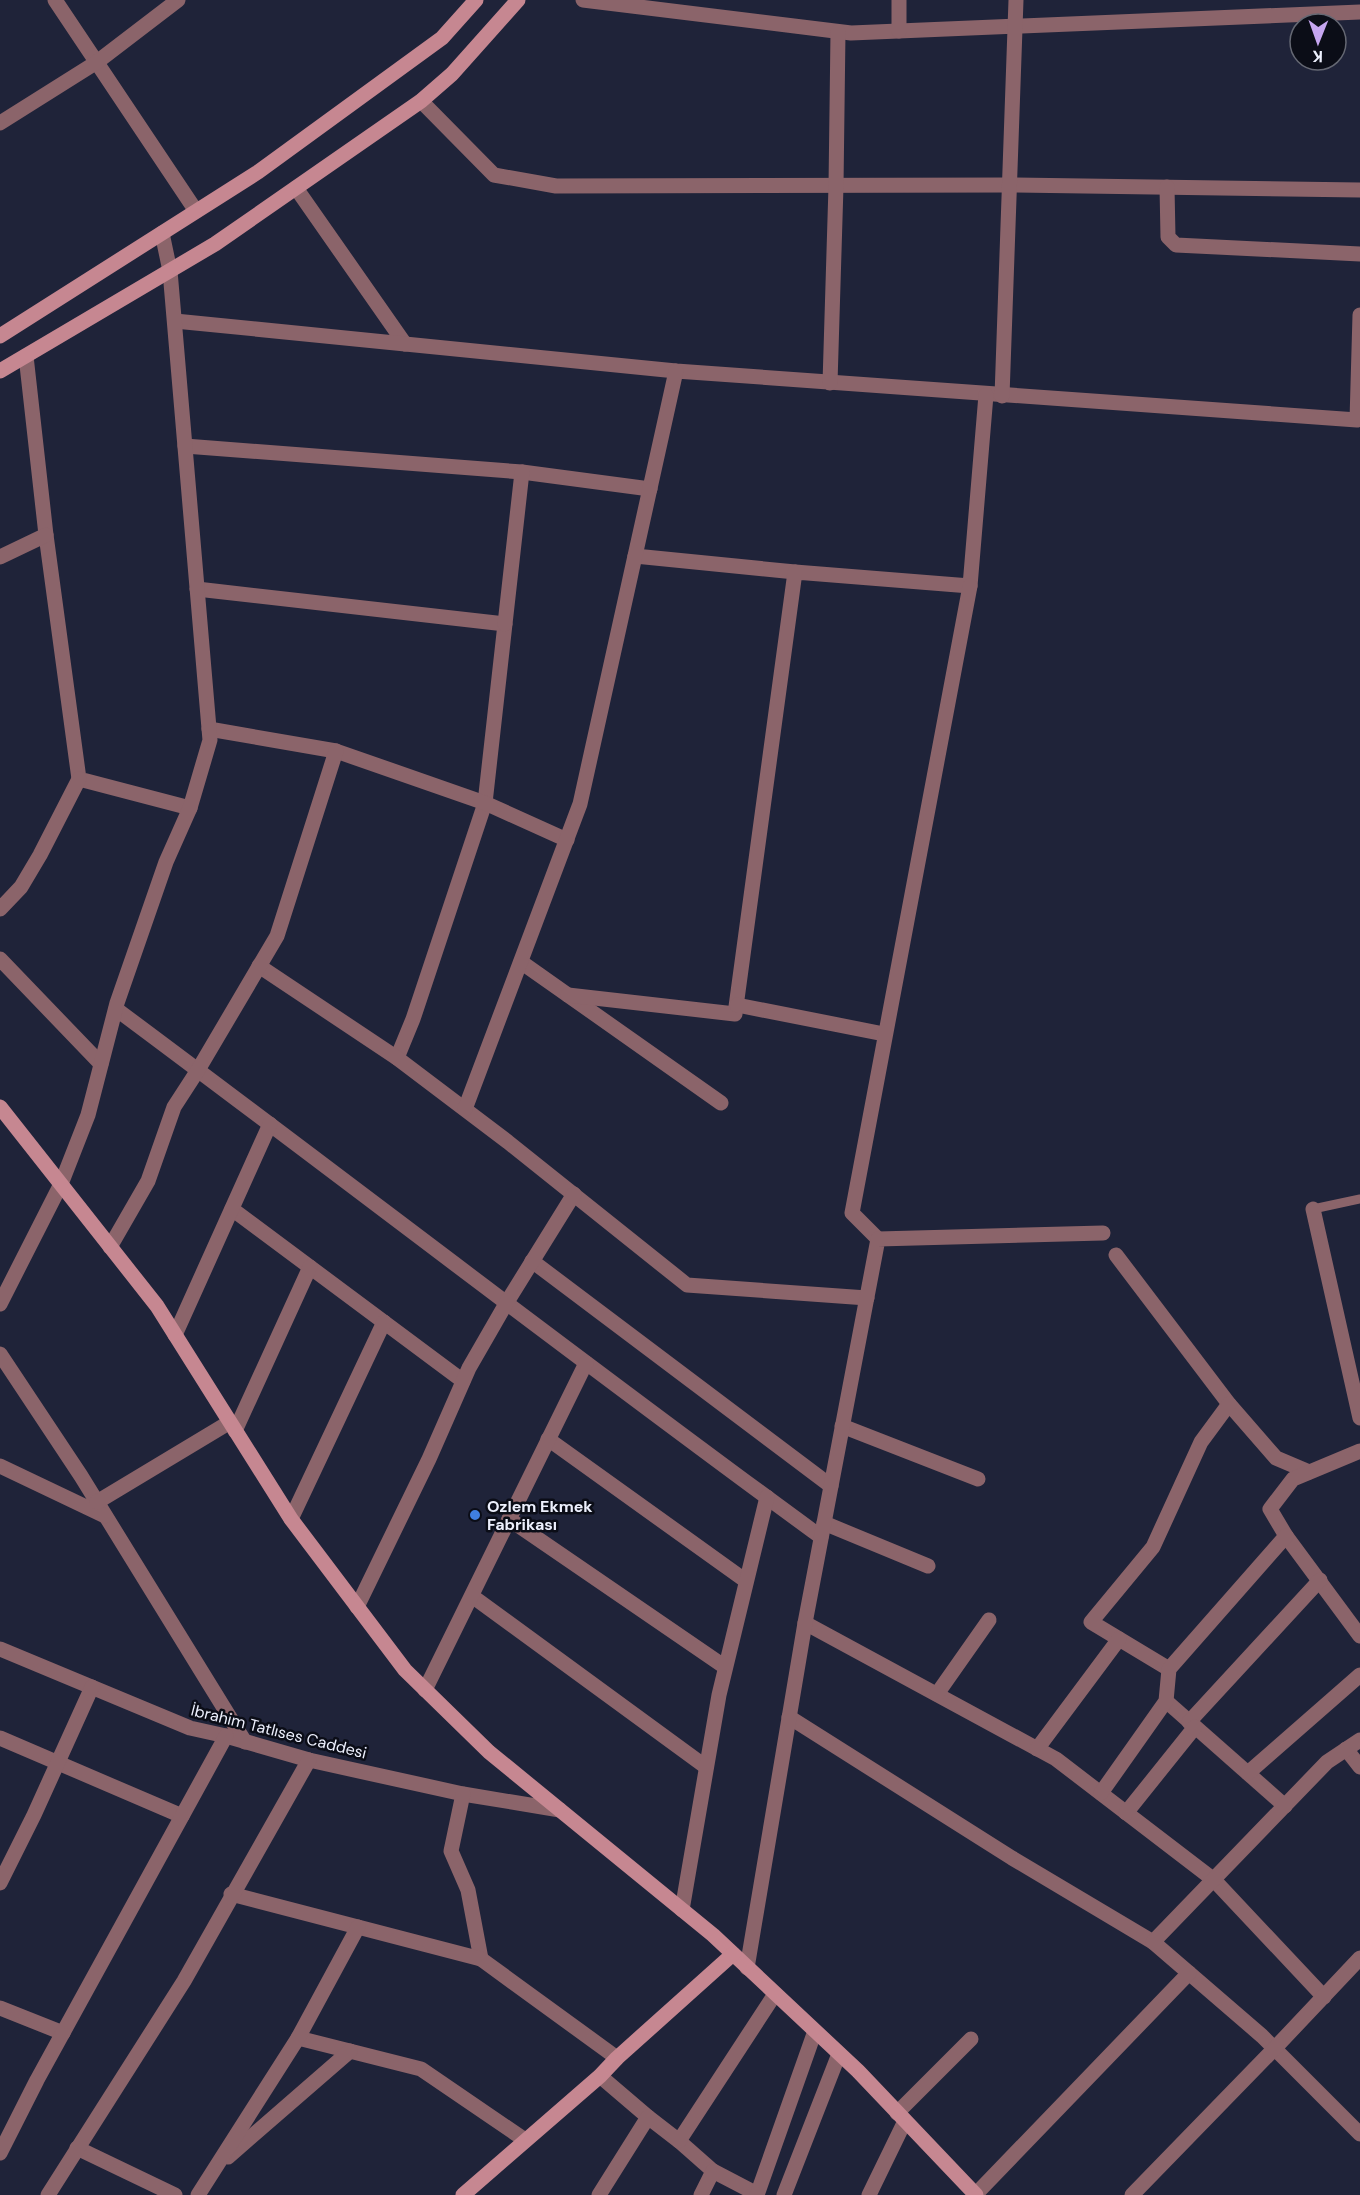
<svg xmlns="http://www.w3.org/2000/svg" width="1360" height="2195" font-family="'DM Sans',sans-serif">
  <style>
    .lines { fill: none; stroke-linecap: round; stroke-linejoin: round }
    .lane { stroke: #8b646a; stroke-width: 9 }
    .street { stroke: #8b646a; stroke-width: 15 }
    .secondary { stroke: #c68791; stroke-width: 15 }
    .shop-dot { fill: #3f7fe0; stroke: #0b0d17; stroke-width: 2 }
    .labels { text-anchor: middle; stroke-width: 5; stroke-linejoin: round; paint-order: stroke }
    .poi-label { font-size: 16px; font-weight: bold; fill: #edf0fd; stroke: #0b0d17; text-anchor: start }
    .street-label { font-size: 16px; fill: #edf0fd; stroke: #0b0d17 }
  </style>
  <rect width="100%" height="100%" fill="#1f2339"/>
  <g class="lines">
    <path class="lane" d="M1313,1209L1360,1199"/>
    <g class="street">
      <path d="M55,0L196,211"/>
      <path d="M583,0L851,33L1360,12"/>
      <path d="M899,31V0"/>
      <path d="M421,101L494,175L556,186L1010,185L1360,190"/>
      <path d="M0,123L97,62L178,0"/>
      <path d="M1167,187L1168,237L1176,245L1360,254"/>
      <path d="M296,188L405,344"/>
      <path d="M175,321L676,371L1357,420L1360,315"/>
      <path d="M26,356L46,535L79,779L190,808"/>
      <path d="M830,383L836,186L838,32"/>
      <path d="M1002,396L1016,0"/>
      <path d="M185,446L522,472L650,489"/>
      <path d="M635,556L795,572"/>
      <path d="M0,557L46,535"/>
      <path d="M197,589L505,624L485,803L413,1019L397,1058"/>
      <path d="M505,624L522,472"/>
      <path d="M209,729L336,751L485,803L567,840"/>
      <path d="M0,909L21,887L40,855L79,779"/>
      <path d="M0,959L101,1064"/>
      <path d="M521,962L721,1103"/>
      <path d="M259,966L397,1058L508,1142L687,1285L867,1298"/>
      <path d="M568,995L735,1014L795,572L970,586L986,395"/>
      <path d="M737,1005L884,1034"/>
      <path d="M116,1009C351,1184 584,1364 821,1537"/>
      <path d="M465,1109L580,804L676,371"/>
      <path d="M232,1209L463,1381"/>
      <path d="M1313,1209L1360,1418"/>
      <path d="M878,1239L852,1213L970,586"/>
      <path d="M110,1247L148,1181L174,1107L198,1070L277,936L336,751"/>
      <path d="M1116,1255L1229,1404L1276,1458L1309,1472"/>
      <path d="M532,1261L831,1486"/>
      <path d="M0,1304L61,1184L88,1115L117,1003L166,862L190,808L210,740L170,271L162,233"/>
      <path d="M175,1335L270,1124"/>
      <path d="M0,1354L81,1476L245,1742"/>
      <path d="M842,1426L978,1479"/>
      <path d="M235,1431L310,1267"/>
      <path d="M548,1439L746,1581"/>
      <path d="M1360,1451L1293,1479L1270,1509L1286,1536L1360,1636"/>
      <path d="M0,1466L105,1516"/>
      <path d="M97,1502L230,1422"/>
      <path d="M291,1519L384,1322"/>
      <path d="M509,1519L725,1667"/>
      <path d="M824,1523L928,1566"/>
      <path d="M472,1596L706,1767"/>
      <path d="M357,1607L429,1459L469,1368L507,1302L574,1194"/>
      <path d="M805,1623L1056,1759L1214,1880L1324,1997"/>
      <path d="M0,1649L190,1728L226,1736L309,1760L463,1794L560,1810"/>
      <path d="M1169,1669L1091,1622L1153,1547L1201,1442L1229,1404"/>
      <path d="M425,1690L586,1363"/>
      <path d="M937,1694L989,1620"/>
      <path d="M1166,1701L1285,1806"/>
      <path d="M789,1717L1012,1858L1153,1942"/>
      <path d="M1189,1722L1320,1580"/>
      <path d="M0,1738L182,1816"/>
      <path d="M1037,1749L1119,1639"/>
      <path d="M1346,1749L1360,1767"/>
      <path d="M1248,1773L1360,1675"/>
      <path d="M1101,1793L1166,1701L1169,1669L1286,1536"/>
      <path d="M463,1794L451,1851L468,1890L481,1959"/>
      <path d="M1126,1813L1195,1727"/>
      <path d="M0,1883L34,1815L92,1687"/>
      <path d="M231,1894L481,1959L617,2058"/>
      <path d="M682,1910L719,1695L767,1497"/>
      <path d="M747,1968L805,1623L878,1239L1103,1233"/>
      <path d="M1189,1973L1262,2036L1360,2134"/>
      <path d="M0,2008L63,2033"/>
      <path d="M298,2038L421,2069L525,2140"/>
      <path d="M600,2076L648,2117"/>
      <path d="M897,2113L971,2039"/>
      <path d="M679,2141L713,2171"/>
      <path d="M77,2148L175,2195"/>
      <path d="M0,2153L37,2080L226,1736"/>
      <path d="M228,2157L350,2051"/>
      <path d="M976,2194L1189,1973L1153,1942L1327,1762L1360,1740"/>
      <path d="M48,2195L184,1981L309,1760"/>
      <path d="M198,2195L298,2038L358,1927"/>
      <path d="M599,2195L648,2117L679,2141L775,1994"/>
      <path d="M701,2195L713,2171L757,2194"/>
      <path d="M757,2195L815,2031"/>
      <path d="M784,2195L839,2054"/>
      <path d="M869,2195L905,2121"/>
      <path d="M1132,2195L1275,2048L1360,1958"/>
    </g>
    <g class="secondary">
      <path d="M0,336L258,172L442,38L476,0"/>
      <path d="M0,371L215,244L421,101L452,74L518,0"/>
      <path d="M0,1107L157,1306L291,1519L405,1670L489,1752L713,1935L858,2071L976,2195"/>
      <path d="M463,2195L600,2076L617,2058L733,1954"/>
    </g>
  </g>
  <circle class="shop-dot" cx="475" cy="1515" r="6"/>
  <g class="labels">
    <g class="poi-label">
      <text x="487" y="1512">Ozlem Ekmek<tspan x="487" dy="18">Fabrikası</tspan></text>
    </g>
    <g class="street-label">
      <text transform="translate(279 1731) rotate(14)" y="6">İbrahim Tatlıses Caddesi</text>
    </g>
  </g>
  <g transform="translate(1318 42) rotate(181)"><circle r="28" fill="#0b0d17" stroke="#656873" stroke-width="1.5"/>
  <path d="M0-4.5L10 22L0 15L-10 22Z" fill="#c6a6f0"/>
  <text y="-9" font-size="16" font-weight="bold" text-anchor="middle" fill="#edf0fd">K</text>
  </g>
</svg>
